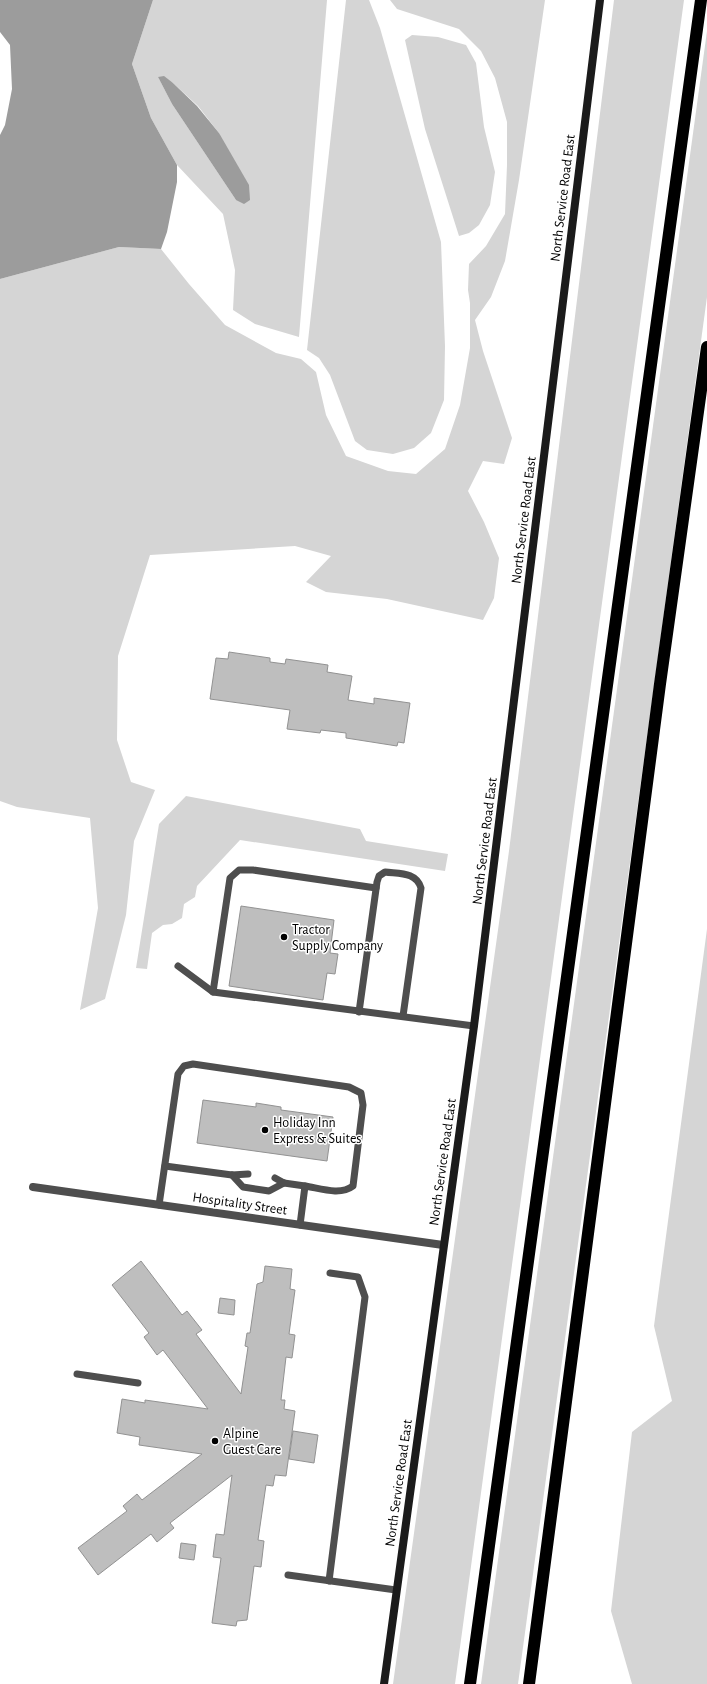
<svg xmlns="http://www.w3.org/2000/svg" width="707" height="1684" font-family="'Alegreya Sans',sans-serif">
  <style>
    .green { fill: #d5d5d5; fill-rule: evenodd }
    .water { fill: #9c9c9c }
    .building { fill: #bebebe; stroke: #929292 }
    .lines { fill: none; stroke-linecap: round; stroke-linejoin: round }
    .lane { stroke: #4e4e4e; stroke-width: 7 }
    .street { stroke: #4e4e4e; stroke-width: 8 }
    .secondary { stroke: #1b1b1b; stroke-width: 8 }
    .highway { stroke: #000; stroke-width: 12 }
    .poi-dot { fill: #000; stroke: #fff; stroke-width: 1.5 }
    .labels { text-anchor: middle; stroke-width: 3; stroke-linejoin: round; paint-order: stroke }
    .street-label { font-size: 14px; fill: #000; stroke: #fff }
    .poi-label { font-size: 14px; fill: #000; stroke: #fff; text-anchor: start }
  </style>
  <rect width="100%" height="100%" fill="#fff"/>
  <g class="green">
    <path d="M153,0H327L299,337L255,324L233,310L235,270L223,214L177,165L151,118L132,64ZM158,77L173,83L198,106L219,133L236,200L172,104Z"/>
    <path d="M346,0H369L380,28L441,242L445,346L444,400L431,433L414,448L393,454L367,450L355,441L330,375L319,358L307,350Z"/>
    <path d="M390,0H545L519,180L505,261L491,297L475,320L483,351L512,438L504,464L483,461L468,491L484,522L499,558L494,598L483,620L387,599L326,592L306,582L331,556L295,546L150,555L118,656L117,740L131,782L155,790L134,841L126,915L105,999L80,1010L98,908L90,818L17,807L0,801V279L119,247L161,249L189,284L225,325L276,353L301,359L316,372L326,415L346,456L388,471L416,474L445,449L460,405L470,348V303L468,290L469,264L486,246L505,214L507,165V122L495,78L481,51L459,29L397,9Z"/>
    <path d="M614,0H684L455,1684H393L509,851Z"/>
    <path d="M707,31V297L518,1684H481Z"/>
    <path d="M412,35L438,37L466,45L476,63L484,127L495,172L490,205L479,225L469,233L459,236L425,129L405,40Z"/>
    <path d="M186,796L360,829L366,841L448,854L445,871L240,840L197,886L195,897L184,904L182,918L172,924L163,925L152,933L147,969L136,968L159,824Z"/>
    <path d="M707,929V1684H632L611,1611L632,1432L672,1401L654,1326Z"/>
  </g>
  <g class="water">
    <path d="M0,0H153L132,64L151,118L177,165V182L167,232L161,249L119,247L0,279V135L5,125L12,89L10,45L0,32Z"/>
    <path d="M164,76L173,83L197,106L219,133L249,185L250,200L244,204L236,200L172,104L158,77Z"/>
  </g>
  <g class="building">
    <path d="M229,652L270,658V662L285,664L286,659L328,665L327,672L352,676L348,700L374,704V698L410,703L404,743L398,742L397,746L346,738V733L321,730L320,733L287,729L290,710L210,699L216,658L228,659Z"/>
    <path d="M241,906L334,920L330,953L338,954L335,974L327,973L323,1000L229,986Z"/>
    <path d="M203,1100L256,1107V1103L281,1107V1110L333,1117L327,1161L197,1143Z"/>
    <path d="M141,1261L182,1315L187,1311L202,1330L196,1334L241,1394L248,1347L245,1346L247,1333H250L257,1284L263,1282L265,1266L292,1269L290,1289L295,1290L289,1334L295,1335L292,1358L286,1357L281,1400H285L284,1409L295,1411L286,1476L275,1475L273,1486L266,1485L258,1540L264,1541L261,1567L254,1566L247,1620L237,1621L236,1626L212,1623L221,1558L213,1557L216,1534L224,1535L232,1475L170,1523L174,1528L157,1542L151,1534L98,1575L78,1548L127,1511L123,1506L137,1494L142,1500L202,1454L139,1445L140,1437L117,1433L122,1399L145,1403V1400L208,1409L163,1350L157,1355L144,1337L149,1333L112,1285Z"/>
    <path d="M220,1298L235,1300L234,1315L218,1313Z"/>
    <path d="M293,1431L318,1435L314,1463L289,1459Z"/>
    <path d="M181,1543L196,1545L194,1560L179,1558Z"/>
  </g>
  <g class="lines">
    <g class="lane">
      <path d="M178,966L213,992L474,1026"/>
      <path d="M213,992L230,878L239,870H253L376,888"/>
      <path d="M359,1012L377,882L379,876L385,872C400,874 416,872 421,888L403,1016"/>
      <path d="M165,1166L232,1175L248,1174"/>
      <path d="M232,1175L243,1187L269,1191L284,1183"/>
      <path d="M275,1178L284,1183L305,1186"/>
      <path d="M159,1205L178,1074L184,1066L193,1064L349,1087L361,1093L363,1105L353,1186C340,1196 319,1188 305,1186L300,1225"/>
      <path d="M77,1374L138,1383"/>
      <path d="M288,1575L396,1590"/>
      <path d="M329,1581L365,1297L358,1277L330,1273"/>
    </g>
    <path class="street" d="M33,1187L443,1245"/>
    <path class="secondary" d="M384,1684L474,1026L600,0"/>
    <g class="highway">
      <path d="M470,1684L701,0"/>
      <path d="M529,1684L660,684L707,347"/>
    </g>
  </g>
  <g class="poi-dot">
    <circle cx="284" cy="937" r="4"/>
    <circle cx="265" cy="1130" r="4"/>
    <circle cx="215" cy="1441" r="4"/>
  </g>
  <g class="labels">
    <g class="street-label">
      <text transform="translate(562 198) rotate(-83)" y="5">North Service Road East</text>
      <text transform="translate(523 520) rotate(-83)" y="5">North Service Road East</text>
      <text transform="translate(484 841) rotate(-83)" y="5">North Service Road East</text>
      <text transform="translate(442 1162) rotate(-82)" y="5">North Service Road East</text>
      <text transform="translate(240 1203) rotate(8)" y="5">Hospitality Street</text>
      <text transform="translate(398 1483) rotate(-82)" y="5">North Service Road East</text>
    </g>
    <g class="poi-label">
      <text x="292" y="934">Tractor<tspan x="292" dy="16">Supply Company</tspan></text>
      <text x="273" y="1127">Holiday Inn<tspan x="273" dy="16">Express &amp; Suites</tspan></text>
      <text x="223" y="1438">Alpine<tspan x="223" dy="16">Guest Care</tspan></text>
    </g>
  </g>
</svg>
